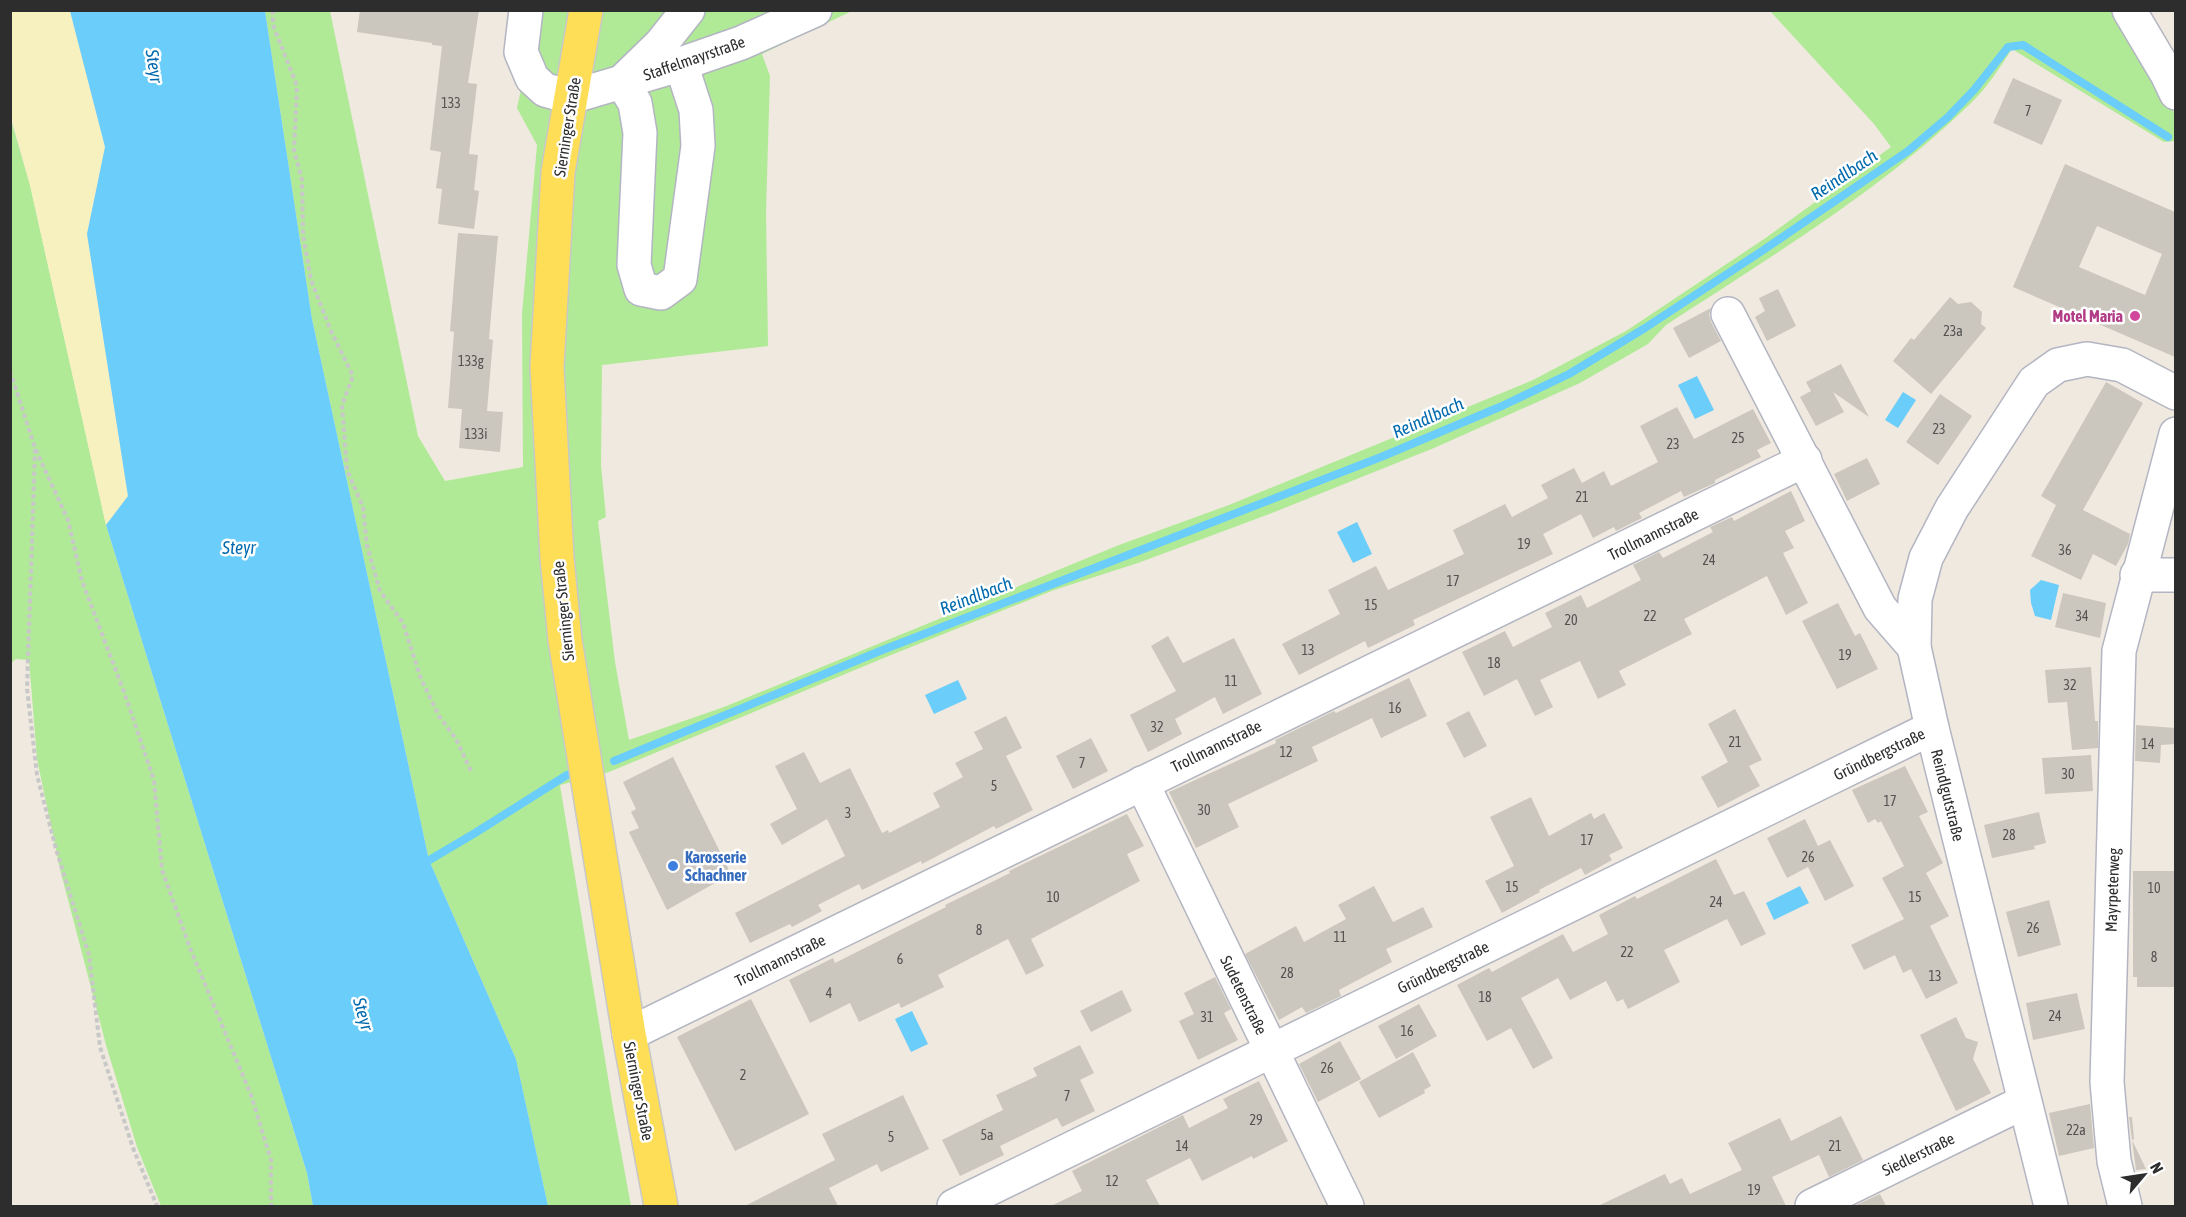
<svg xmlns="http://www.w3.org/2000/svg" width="2186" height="1217" font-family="'Asap Condensed',sans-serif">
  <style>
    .green { fill: #b0ea97 }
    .sand { fill: #f7f1c0 }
    .water { fill: #6acdfa }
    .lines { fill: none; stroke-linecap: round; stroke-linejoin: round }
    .stream { stroke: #6acdfa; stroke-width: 8 }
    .building { fill: #cbc6be; fill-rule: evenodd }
    .minor-casing { stroke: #b3b5c2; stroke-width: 36 }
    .major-casing { stroke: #c8c8c8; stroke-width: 36 }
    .path { stroke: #c8c8c8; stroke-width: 4; stroke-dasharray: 4.5 3; stroke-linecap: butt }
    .minor { stroke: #fff; stroke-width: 33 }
    .major { stroke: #fdde56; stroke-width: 33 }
    .hotel-dot { fill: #d1479c; stroke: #fff; stroke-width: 2 }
    .shop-dot { fill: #3f7fe0; stroke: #fff; stroke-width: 2 }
    .labels { text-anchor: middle; stroke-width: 5; stroke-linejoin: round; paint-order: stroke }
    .number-label { font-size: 14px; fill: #545351 }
    .street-label { font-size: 16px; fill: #2d2d2d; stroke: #fff }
    .hotel-label { font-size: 16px; font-weight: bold; fill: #b23c85; stroke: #fff; text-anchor: end }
    .shop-label { font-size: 16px; font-weight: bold; fill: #366cbe; stroke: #fff; text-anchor: start }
    .water-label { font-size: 18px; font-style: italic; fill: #016aae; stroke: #fff }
  </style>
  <rect width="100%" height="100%" fill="#f0e9df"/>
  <g class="green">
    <path d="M772,10L773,13L779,10L852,11L762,54L770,76L766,212L768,346L602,365L601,465L606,517L598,521L615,662L629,740L724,707L1119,545L1229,505L1533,380L1626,331L1767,237L1891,147L1874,124L1770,11H2122L2145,61L2175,114V141L2164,142L2012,49C2000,67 1987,88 1971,103C1883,189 1769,258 1666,325L1648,344L1580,383L1434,448L1272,513L1138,563L1054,590L891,655L609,772L560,785L613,1108L631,1206H548L516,1059L429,860L312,319L265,11H330L418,436L445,481L523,467L522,314L537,145L517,108L538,11Z"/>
    <path d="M10,116L30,185L106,525L307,1173L313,1206H161L137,1147L106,1045L60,869L37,759L29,660L16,659L11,663Z"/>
  </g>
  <path class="sand" d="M10,11H70L105,147L87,234L128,497L106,525L30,185L11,116Z"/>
  <g class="water">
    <path d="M70,11H265L312,319L429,860L516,1059L548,1206H313L307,1173L106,525L128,496L87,234L105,147Z"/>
    <path d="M1697,376L1714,410L1695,419L1678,385Z"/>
    <path d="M1903,392L1916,400L1898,428L1885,420Z"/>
    <path d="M1357,522L1372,554L1353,563L1337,532Z"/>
    <path d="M2041,580L2059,585L2051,620L2035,616L2031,603L2030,590Z"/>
    <path d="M958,680L967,699L934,714L925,695Z"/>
    <path d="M1800,886L1809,903L1774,920L1766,903Z"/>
    <path d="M912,1011L928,1044L911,1052L895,1019Z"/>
  </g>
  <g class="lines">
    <g class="stream">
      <path d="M614,761L880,651L1381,457L1502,406L1569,374L1645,328L1762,251L1908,151L1948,117L1974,90L2008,47L2023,45L2168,137"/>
      <path d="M421,865L475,833L567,775"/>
    </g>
  </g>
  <g class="building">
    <path d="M360,10H479L468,83L477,84L469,154L478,155L474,190L479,191L474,229L438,224L442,189L436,188L441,152L430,150L442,46L432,45V43L357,32Z"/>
    <path d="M2013,78L2062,100L2042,145L1993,123Z"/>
    <path d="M2065,164L2175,212V357L2013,287ZM2097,226L2162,254L2145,295L2079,267Z"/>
    <path d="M458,233L498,236L489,339L493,340L487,411L503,412L500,452L459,448L462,409L448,408L454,332L450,331Z"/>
    <path d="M1778,289L1796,326L1767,341L1755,317L1765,311L1759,298Z"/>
    <path d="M1950,297L1958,304L1971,302L1982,312L1981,324L1986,328L1931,394L1893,361L1911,338L1914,340Z"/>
    <path d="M1711,308L1709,314L1711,322L1721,341L1689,358L1673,328Z"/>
    <path d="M1841,364L1869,417L1833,392L1844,412L1816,426L1800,397L1811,391L1806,382Z"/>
    <path d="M2106,382L2143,403L2083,510L2130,534L2128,544L2116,566L2093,554L2081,580L2031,556L2056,505L2041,496Z"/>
    <path d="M1940,394L1972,416L1938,465L1906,442Z"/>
    <path d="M1677,407L1694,439L1753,409L1771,443L1757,450L1761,457L1715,480V483L1684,497L1681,491L1639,513L1642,518L1616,531L1614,527L1593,538L1581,514L1543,534L1553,554L1413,620L1415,625L1368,648L1365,641L1299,675L1282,644L1340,614L1328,590L1376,566L1388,590L1464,554L1453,530L1505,504L1512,517L1548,498L1541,485L1574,468L1582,483L1604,471L1611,486L1658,462L1640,426Z"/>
    <path d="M1867,458L1880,484L1847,501L1834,474Z"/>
    <path d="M1791,491L1805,521L1785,531L1794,548L1783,553L1808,603L1786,615L1767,576L1684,619L1692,634L1619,671L1626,685L1598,699L1580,661L1540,680L1553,707L1535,716L1517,679L1484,696L1462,652L1505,631L1513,647L1552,627L1545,613L1581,595L1587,608L1641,580L1633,565L1659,552L1663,558L1713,532L1710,527L1732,517L1734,521Z"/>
    <path d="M2063,593L2106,603L2100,638L2055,627Z"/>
    <path d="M1838,603L1855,636L1860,633L1878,669L1837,689L1802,621Z"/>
    <path d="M1168,636L1183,663L1234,638L1262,694L1223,714L1215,697L1175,719L1182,734L1148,752L1130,715L1176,691L1151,646Z"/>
    <path d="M2091,667L2095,721H2098V748L2072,750L2067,702L2048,703L2045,670Z"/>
    <path d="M1409,678L1427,716L1381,738L1372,718L1312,747L1318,761L1228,804L1239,827L1196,848L1169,792L1276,743L1275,740L1334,711L1336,713Z"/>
    <path d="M1735,709L1762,760L1749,766L1760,786L1718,808L1701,777L1728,762L1708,724Z"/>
    <path d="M1469,711L1487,746L1464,758L1446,723Z"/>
    <path d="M1006,716L1022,748L1006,756L1033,810L996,829L994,826L922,864L921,861L862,890L859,884L818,905L822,911L792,927L790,924L750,943L735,913L845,856L827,819L782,845L770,824L797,809L775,766L804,752L820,783L850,768L882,833L888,830L889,833L940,807L933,793L963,777L955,763L983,749L974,732Z"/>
    <path d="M2136,725L2175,728V744L2161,745L2160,763L2135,761Z"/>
    <path d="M1091,738L1108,771L1073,789L1056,756Z"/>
    <path d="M2091,755L2093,791L2045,794L2042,758Z"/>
    <path d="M673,757L731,874L667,910L629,832L639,828L631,812L636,809L623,782Z"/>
    <path d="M1905,766L1928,812L1919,816L1943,863L1926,873L1949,916L1930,926L1958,983L1926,999L1911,969L1903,973L1895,955L1864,970L1851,945L1904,919L1882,878L1904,866L1881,821L1878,823L1875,819L1868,823L1852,790Z"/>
    <path d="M1531,797L1549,836L1591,813L1594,819L1604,813L1623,848L1609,855L1612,860L1585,875L1581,868L1539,890L1540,892L1502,913L1485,881L1514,866L1490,817Z"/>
    <path d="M2039,812L2046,843L2034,846L2035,849L1992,858L1984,825Z"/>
    <path d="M1127,814L1144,846L1127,854L1140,881L1031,939L1044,966L1026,975L1008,939L938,975L944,987L901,1008L899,1003L859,1022L850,1003L810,1023L789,980L833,958L835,963L946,907L945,905L1010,873L1009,871Z"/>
    <path d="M1805,819L1818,846L1830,840L1854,886L1825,901L1808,867L1787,878L1767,838Z"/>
    <path d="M1716,859L1734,895L1744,891L1766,934L1741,946L1727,919L1664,950L1680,982L1628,1009L1623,999L1617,1002L1606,981L1570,1000L1558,978L1521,998L1553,1058L1533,1069L1511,1028L1487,1041L1457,985L1489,968L1492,972L1563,934L1573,952L1608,934L1599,915L1635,896L1637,899Z"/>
    <path d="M2133,871H2175V987H2137V977H2133Z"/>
    <path d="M1374,886L1393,922L1423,907L1433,927L1386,949L1392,962L1339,990L1341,996L1306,1013L1302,1007L1279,1020L1245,954L1296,926L1304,942L1346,919L1338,905Z"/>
    <path d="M2049,900L2061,945L2018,957L2006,912Z"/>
    <path d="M1215,977L1231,1009L1224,1013L1238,1040L1198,1060L1179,1021L1194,1014L1184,993Z"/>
    <path d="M1122,990L1132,1011L1091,1032L1080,1011Z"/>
    <path d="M2077,993L2085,1029L2033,1040L2026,1003Z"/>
    <path d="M751,999L809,1114L735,1151L677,1037Z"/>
    <path d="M1419,1004L1437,1036L1396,1059L1378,1026Z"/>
    <path d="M1956,1017L1966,1038L1978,1042L1973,1059L1991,1093L1956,1111L1920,1035Z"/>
    <path d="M1340,1041L1361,1079L1318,1102L1299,1064Z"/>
    <path d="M1080,1045L1094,1073L1080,1080L1095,1111L1062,1127L1057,1118L1000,1146L1004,1155L960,1176L942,1140L1003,1110L996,1095L1037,1076L1033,1068Z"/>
    <path d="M1413,1052L1431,1086L1424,1090L1425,1093L1379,1118L1359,1082Z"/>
    <path d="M1259,1081L1288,1141L1253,1159L1252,1156L1202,1181L1190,1158L1146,1180L1160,1206H1051L1082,1191L1072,1171L1183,1115L1189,1128L1228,1108L1223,1099Z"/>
    <path d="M903,1095L929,1149L881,1172L877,1164L829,1188L838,1206H745L835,1160L822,1134Z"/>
    <path d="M2090,1104L2094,1148L2059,1156L2049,1113Z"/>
    <path d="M1841,1116L1863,1160L1829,1177L1819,1155L1772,1177L1786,1206H1598L1665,1174L1670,1184L1682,1178L1690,1194L1742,1170L1728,1143L1780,1118L1791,1141Z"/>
    <path d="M2129,1117H2132L2134,1139L2132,1140L2146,1169L2136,1170Z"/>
    <path d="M1880,1194L1886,1206H1854Z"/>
  </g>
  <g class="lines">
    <g class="minor-casing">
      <g id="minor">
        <path d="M526,10L521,52L532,78L545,90L571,97L669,68L741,43L815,10"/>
        <path d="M2129,10L2167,74L2176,93"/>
        <path d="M626,78L661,44L688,10"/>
        <path d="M622,82L635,103L640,133L634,265L641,289L661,293L680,279L698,146L696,110L681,64"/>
        <path d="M1728,314L1880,608L1914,647"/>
        <path d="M2137,575H2176"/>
        <path d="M1142,783L1347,1206"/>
        <path d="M629,1034L1805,460"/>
        <path d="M954,1206L1932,728"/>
        <path d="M1812,1206L2024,1102"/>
        <path d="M2051,1206L1932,728L1914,647L1915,599L1926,558L1952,508L2034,382L2058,365L2087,359L2122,365L2176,393"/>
        <path d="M2125,1206L2114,1161L2107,1082L2119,651L2176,434"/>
      </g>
    </g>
    <g class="major-casing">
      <path id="major" d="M586,10L558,172L547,367L557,558L565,640L629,1034L661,1206"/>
    </g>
    <g class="path">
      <path d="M273,10V25L297,86L294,150L302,180L303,235L311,280L331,331L353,376L342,405L347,470L363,507L367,546L380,591L403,623L421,679L439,716L456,739L471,771"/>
      <path d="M10,371L35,448L68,520L82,581L124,692L154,780L162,870L190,948L251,1095L271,1160V1206"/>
      <path d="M35,449L27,689L37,775L56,849L89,955L100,1047L133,1148L157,1206"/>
    </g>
    <use href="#minor" class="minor"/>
    <use href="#major" class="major"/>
  </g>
  <circle class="hotel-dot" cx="2135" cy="316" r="6"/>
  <circle class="shop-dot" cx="673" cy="866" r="6"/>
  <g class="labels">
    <g class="number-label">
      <text x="451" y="108">133</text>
      <text x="2028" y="116">7</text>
      <text x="1953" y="336">23a</text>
      <text x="471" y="366">133g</text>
      <text x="1939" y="434">23</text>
      <text x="476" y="439">133i</text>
      <text x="1738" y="443">25</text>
      <text x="1673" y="449">23</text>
      <text x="1582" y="502">21</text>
      <text x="1524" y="549">19</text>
      <text x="2065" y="555">36</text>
      <text x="1709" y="565">24</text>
      <text x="1453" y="586">17</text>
      <text x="1371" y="610">15</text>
      <text x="1650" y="621">22</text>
      <text x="2082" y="621">34</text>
      <text x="1571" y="625">20</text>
      <text x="1308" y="655">13</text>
      <text x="1845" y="660">19</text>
      <text x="1494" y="668">18</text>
      <text x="1231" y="686">11</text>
      <text x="2070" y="690">32</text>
      <text x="1395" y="713">16</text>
      <text x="1157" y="732">32</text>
      <text x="1735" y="747">21</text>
      <text x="2148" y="749">14</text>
      <text x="1286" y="757">12</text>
      <text x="1082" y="768">7</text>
      <text x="2068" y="779">30</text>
      <text x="994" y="791">5</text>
      <text x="1890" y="806">17</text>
      <text x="1204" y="815">30</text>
      <text x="848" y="818">3</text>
      <text x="2009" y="840">28</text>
      <text x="1587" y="845">17</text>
      <text x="1808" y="862">26</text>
      <text x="1512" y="892">15</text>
      <text x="2154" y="893">10</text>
      <text x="1053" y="902">10</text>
      <text x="1915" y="902">15</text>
      <text x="1716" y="907">24</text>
      <text x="2033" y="933">26</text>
      <text x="979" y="935">8</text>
      <text x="1340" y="942">11</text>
      <text x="1627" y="957">22</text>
      <text x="2154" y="962">8</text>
      <text x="900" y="964">6</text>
      <text x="1287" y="978">28</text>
      <text x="1935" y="981">13</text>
      <text x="829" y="998">4</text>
      <text x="1485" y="1002">18</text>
      <text x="2055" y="1021">24</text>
      <text x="1207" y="1022">31</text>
      <text x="1407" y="1036">16</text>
      <text x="1327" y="1073">26</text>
      <text x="743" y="1080">2</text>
      <text x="1067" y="1101">7</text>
      <text x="1256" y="1125">29</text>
      <text x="2076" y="1135">22a</text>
      <text x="987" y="1140">5a</text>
      <text x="891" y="1142">5</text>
      <text x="1182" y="1151">14</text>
      <text x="1835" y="1151">21</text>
      <text x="1112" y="1186">12</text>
      <text x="1754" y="1195">19</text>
    </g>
    <g class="street-label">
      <text transform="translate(694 58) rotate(-19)" y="6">Staffelmayrstraße</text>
      <text transform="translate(567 127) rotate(-81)" y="6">Sierninger Straße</text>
      <text transform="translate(1653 534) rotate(-26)" y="6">Trollmannstraße</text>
      <text transform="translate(563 611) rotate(-96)" y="6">Sierninger Straße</text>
      <text transform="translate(1216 746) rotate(-26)" y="6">Trollmannstraße</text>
      <text transform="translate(1879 754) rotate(-26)" y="6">Gründbergstraße</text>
      <text transform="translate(1948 795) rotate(76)" y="6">Reindlgutstraße</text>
      <text transform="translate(2112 890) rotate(-88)" y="6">Mayrpeterweg</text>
      <text transform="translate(780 960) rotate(-26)" y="6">Trollmannstraße</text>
      <text transform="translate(1443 967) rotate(-26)" y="6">Gründbergstraße</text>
      <text transform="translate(1244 995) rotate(64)" y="6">Sudetenstraße</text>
      <text transform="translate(639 1091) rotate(79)" y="6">Sierninger Straße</text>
      <text transform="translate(1918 1154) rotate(-26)" y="6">Siedlerstraße</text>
    </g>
    <g class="hotel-label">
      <text x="2123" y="322">Motel Maria</text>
    </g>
    <g class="shop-label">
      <text x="685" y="863">Karosserie<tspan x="685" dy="18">Schachner</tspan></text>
    </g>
    <g class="water-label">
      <text transform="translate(154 66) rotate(81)" y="6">Steyr</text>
      <text transform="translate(1844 175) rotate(-34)" y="6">Reindlbach</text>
      <text transform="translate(1428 418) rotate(-24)" y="6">Reindlbach</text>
      <text x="239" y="554">Steyr</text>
      <text transform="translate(976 596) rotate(-21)" y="6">Reindlbach</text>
      <text transform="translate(363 1014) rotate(74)" y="6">Steyr</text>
    </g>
  </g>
  <rect width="2186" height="1217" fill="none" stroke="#2d2d2d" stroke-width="24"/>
  <g transform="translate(2144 1175) rotate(61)" stroke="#ffffff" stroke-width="4.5" paint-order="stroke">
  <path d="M0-4.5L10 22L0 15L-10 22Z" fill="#2d2d2d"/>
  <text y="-9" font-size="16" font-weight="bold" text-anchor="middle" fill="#2d2d2d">N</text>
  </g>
</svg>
